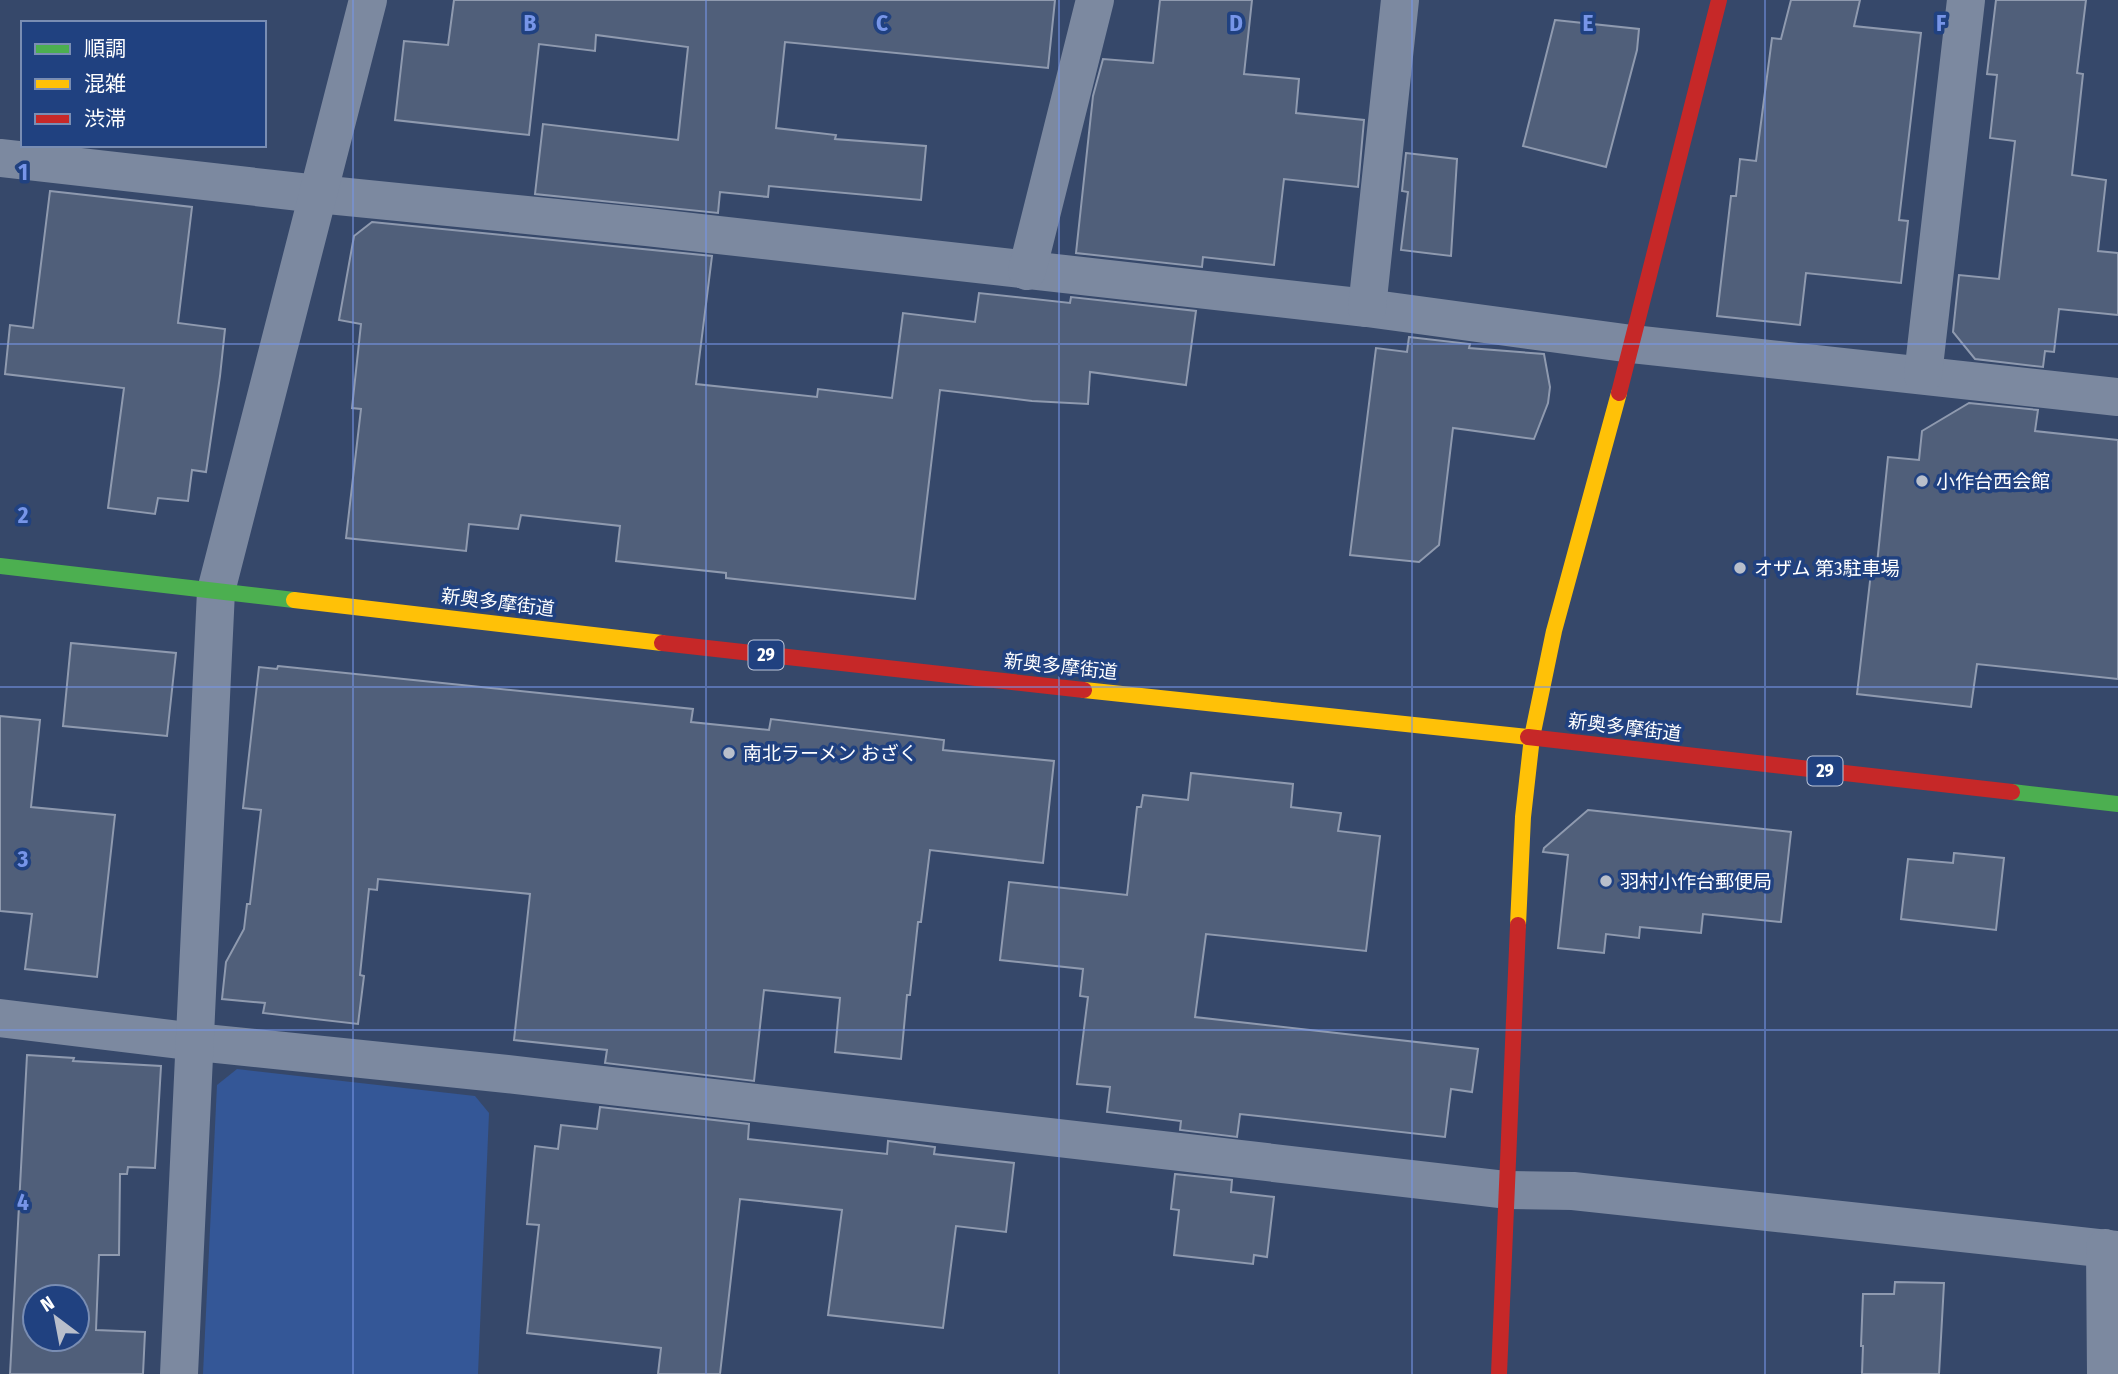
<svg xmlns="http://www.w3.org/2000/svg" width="2118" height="1374" font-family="'Fira Sans Condensed','Noto Sans JP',sans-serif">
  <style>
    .green { fill: #345797 }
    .building { fill: #505f7a; stroke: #8f9aaf; stroke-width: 2; fill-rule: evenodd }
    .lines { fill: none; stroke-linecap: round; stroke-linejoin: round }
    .street { stroke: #7c89a0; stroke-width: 38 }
    .fast { stroke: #4caf50; stroke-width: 16 }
    .slow { stroke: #ffc107; stroke-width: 16 }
    .jam { stroke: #c62828; stroke-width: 16 }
    .grid { fill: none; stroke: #7795e8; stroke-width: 2; stroke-opacity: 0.55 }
    .poi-dot { fill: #b9bfcb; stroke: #204180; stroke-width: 2.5 }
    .labels { text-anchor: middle; stroke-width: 7; stroke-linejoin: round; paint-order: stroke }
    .shield { fill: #204180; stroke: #bcc6d9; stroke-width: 2 }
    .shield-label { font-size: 18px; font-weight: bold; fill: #fff }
    .poi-label { font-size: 19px; fill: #fff; stroke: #204180; text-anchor: start }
    .street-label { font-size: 19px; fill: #fff; stroke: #204180 }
    .grid-label { font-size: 23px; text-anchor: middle; font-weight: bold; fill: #7795e8; stroke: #204180; stroke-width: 7; stroke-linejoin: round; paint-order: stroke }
  </style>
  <rect width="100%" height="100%" fill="#36486a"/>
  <path class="green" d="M237,1069L475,1096L489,1113L478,1374H203L217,1085Z"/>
  <g class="building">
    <path d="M454,0H1055L1048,68L785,42L776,128L836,135L835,139L926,146L921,200L769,186L768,197L720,192L718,213L535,194L543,124L678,140L688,47L596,35L595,51L539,44L529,135L395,120L404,41L448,45Z"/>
    <path d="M1160,0H1252L1244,74L1299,79L1296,113L1364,120L1358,187L1284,179L1274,265L1203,257L1202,267L1076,253L1093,96L1103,59L1153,63Z"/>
    <path d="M1791,0H1860L1854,26L1921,33L1899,220L1908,221L1901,283L1806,273L1800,325L1717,316L1731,196H1736L1740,159L1756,161L1772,38L1781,39Z"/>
    <path d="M1996,0H2086L2077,73L2083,74L2072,175L2106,180L2098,251L2118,253V315L2059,309L2054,352L2045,351L2043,367L1975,359L1953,332L1959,275L1999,279L2015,141L1990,138L1997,75L1987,74Z"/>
    <path d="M1555,20L1639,29L1637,50L1606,167L1523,146Z"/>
    <path d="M1406,153L1457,159L1451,256L1401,250L1408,192L1402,191Z"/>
    <path d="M50,191L192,207L178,323L225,329L220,376L206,472L192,470L188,501L158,498L155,514L108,508L124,388L5,374L10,325L33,328Z"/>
    <path d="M372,222L712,256L696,384L817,397L818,389L892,398L903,313L975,322L979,293L1070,303L1071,297L1196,311L1186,385L1090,372L1088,404L1032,401L940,390L915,599L726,578V573L616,561L620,526L521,515L518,529L469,524L466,551L346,538L361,409L352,408L361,324L339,320L354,236Z"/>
    <path d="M1409,337L1470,344L1469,348L1544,354L1550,387L1548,403L1534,439L1453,428L1439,545L1419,562L1350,555L1376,348L1407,352Z"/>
    <path d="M1969,403L2038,410L2035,431L2118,440V679L1977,664L1971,707L1857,694L1872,564H1877L1888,457L1919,460L1922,431Z"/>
    <path d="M71,643L176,653L167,736L63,726Z"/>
    <path d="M278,666L693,709L691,722L769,730L771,719L944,740L943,750L1054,761L1043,863L930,850L921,922H918L910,995H907L901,1059L835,1052L840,998L764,990L754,1081L605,1063L607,1050L514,1040L530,894L378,879L377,890L369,889L360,975L364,976L358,1024L263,1013L265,1003L222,999L226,962L244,929L247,904H250L261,810L243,808L259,667L277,669Z"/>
    <path d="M0,716L40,720L31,807L115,815L97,977L25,969L32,914L0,911Z"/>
    <path d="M1191,773L1293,784L1291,807L1341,813L1338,831L1380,836L1366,951L1206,934L1195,1017L1478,1049L1472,1092L1451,1089L1445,1137L1240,1114L1237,1137L1180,1130L1181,1121L1107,1112L1110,1087L1077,1084L1088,997L1080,996L1083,969L1000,960L1009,882L1127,895L1137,807H1141L1143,795L1188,800Z"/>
    <path d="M1588,810L1791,832L1781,922L1703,914L1701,933L1640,927L1639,938L1606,934L1604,953L1558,948L1568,855L1543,852L1544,848Z"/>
    <path d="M1954,853L2004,858L1996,930L1901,919L1908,859L1953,863Z"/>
    <path d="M27,1055L74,1058L73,1061L161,1066L155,1168L128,1167L127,1174H120L119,1255H99L96,1330L145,1332L143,1374H10ZM35,1297H77V1339H35Z"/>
    <path d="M600,1107L749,1124L748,1139L887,1154L888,1141L935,1147L934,1154L1014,1163L1006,1232L956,1226L943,1328L828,1315L842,1210L740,1199L720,1374H658L661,1348L527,1333L539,1225L527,1224L535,1146L558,1149L561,1125L597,1129Z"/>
    <path d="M1175,1174L1232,1180L1231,1192L1274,1197L1267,1257L1254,1255L1253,1264L1174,1255L1179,1210L1171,1209Z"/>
    <path d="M1895,1282L1944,1283L1939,1374H1862L1863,1346H1861L1863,1294H1894Z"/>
  </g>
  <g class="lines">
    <g class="street">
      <path d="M0,158L318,194L647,227L1367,308L1632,344L2118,397"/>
      <path d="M1027,271L1095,0"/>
      <path d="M1367,308L1400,0"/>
      <path d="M1923,375L1966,0"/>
      <path d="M0,1018L196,1042L507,1074L1507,1190L1573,1191L2118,1250"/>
      <path d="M2105,1248L2106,1374"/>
      <path d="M179,1374L216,591L368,0"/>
    </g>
    <g class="fast">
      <path d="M0,566L294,600"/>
      <path d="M2012,792L2118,804"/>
    </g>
    <g class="slow">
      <path d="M294,600L662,643"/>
      <path d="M1084,690L1528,737"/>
      <path d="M1518,925L1523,817L1532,737L1554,631L1619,393"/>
    </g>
    <g class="jam">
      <path d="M1619,393L1719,0"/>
      <path d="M662,643L1084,690"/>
      <path d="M1528,737L2012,792"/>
      <path d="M1499,1374L1518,925"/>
    </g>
  </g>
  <path class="grid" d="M353,0V1374M706,0V1374M1059,0V1374M1412,0V1374M1765,0V1374M0,344H2118M0,687H2118M0,1030H2118"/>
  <g class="poi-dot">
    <circle cx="1922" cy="481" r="7"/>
    <circle cx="1740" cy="568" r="7"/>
    <circle cx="729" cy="753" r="7"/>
    <circle cx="1606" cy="881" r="7"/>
  </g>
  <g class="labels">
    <g class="shield">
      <rect x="748.5" y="640.5" width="35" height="29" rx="5"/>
      <rect x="1807.5" y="756.5" width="35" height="29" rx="5"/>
    </g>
    <g class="shield-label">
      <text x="766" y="661">29</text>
      <text x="1825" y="777">29</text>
    </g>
    <g class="poi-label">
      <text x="1936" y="488">小作台西会館</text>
      <text x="1754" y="575">オザム 第3駐車場</text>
      <text x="743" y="760">南北ラーメン おざく</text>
      <text x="1620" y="888">羽村小作台郵便局</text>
    </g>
    <g class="street-label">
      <text transform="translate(498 602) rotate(7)" y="7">新奥多摩街道</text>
      <text transform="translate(1061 666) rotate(6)" y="7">新奥多摩街道</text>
      <text transform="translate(1625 727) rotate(7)" y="7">新奥多摩街道</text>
    </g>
  </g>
  <g class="grid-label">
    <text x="530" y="31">B</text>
    <text x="882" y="31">C</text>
    <text x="1236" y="31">D</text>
    <text x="1588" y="31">E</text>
    <text x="1941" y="31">F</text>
    <text x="23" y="180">1</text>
    <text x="23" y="523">2</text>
    <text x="23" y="867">3</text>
    <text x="23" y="1210">4</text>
  </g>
  <rect x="21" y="21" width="245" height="126" fill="#204180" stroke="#798db3" stroke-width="2"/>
  <rect x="35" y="44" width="35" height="10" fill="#4caf50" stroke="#798db3" stroke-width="2"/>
  <text x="84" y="56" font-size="21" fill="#ffffff">順調</text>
  <rect x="35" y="79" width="35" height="10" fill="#ffc107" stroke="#798db3" stroke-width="2"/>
  <text x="84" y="91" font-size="21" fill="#ffffff">混雑</text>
  <rect x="35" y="114" width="35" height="10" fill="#c62828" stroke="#798db3" stroke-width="2"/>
  <text x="84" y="126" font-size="21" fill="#ffffff">渋滞</text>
  <g transform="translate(56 1318) rotate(328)"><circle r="33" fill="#204180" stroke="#798db3" stroke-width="2"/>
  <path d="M0-5L12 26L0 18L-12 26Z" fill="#b9bfcb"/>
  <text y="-10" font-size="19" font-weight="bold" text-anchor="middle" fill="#ffffff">N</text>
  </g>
</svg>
